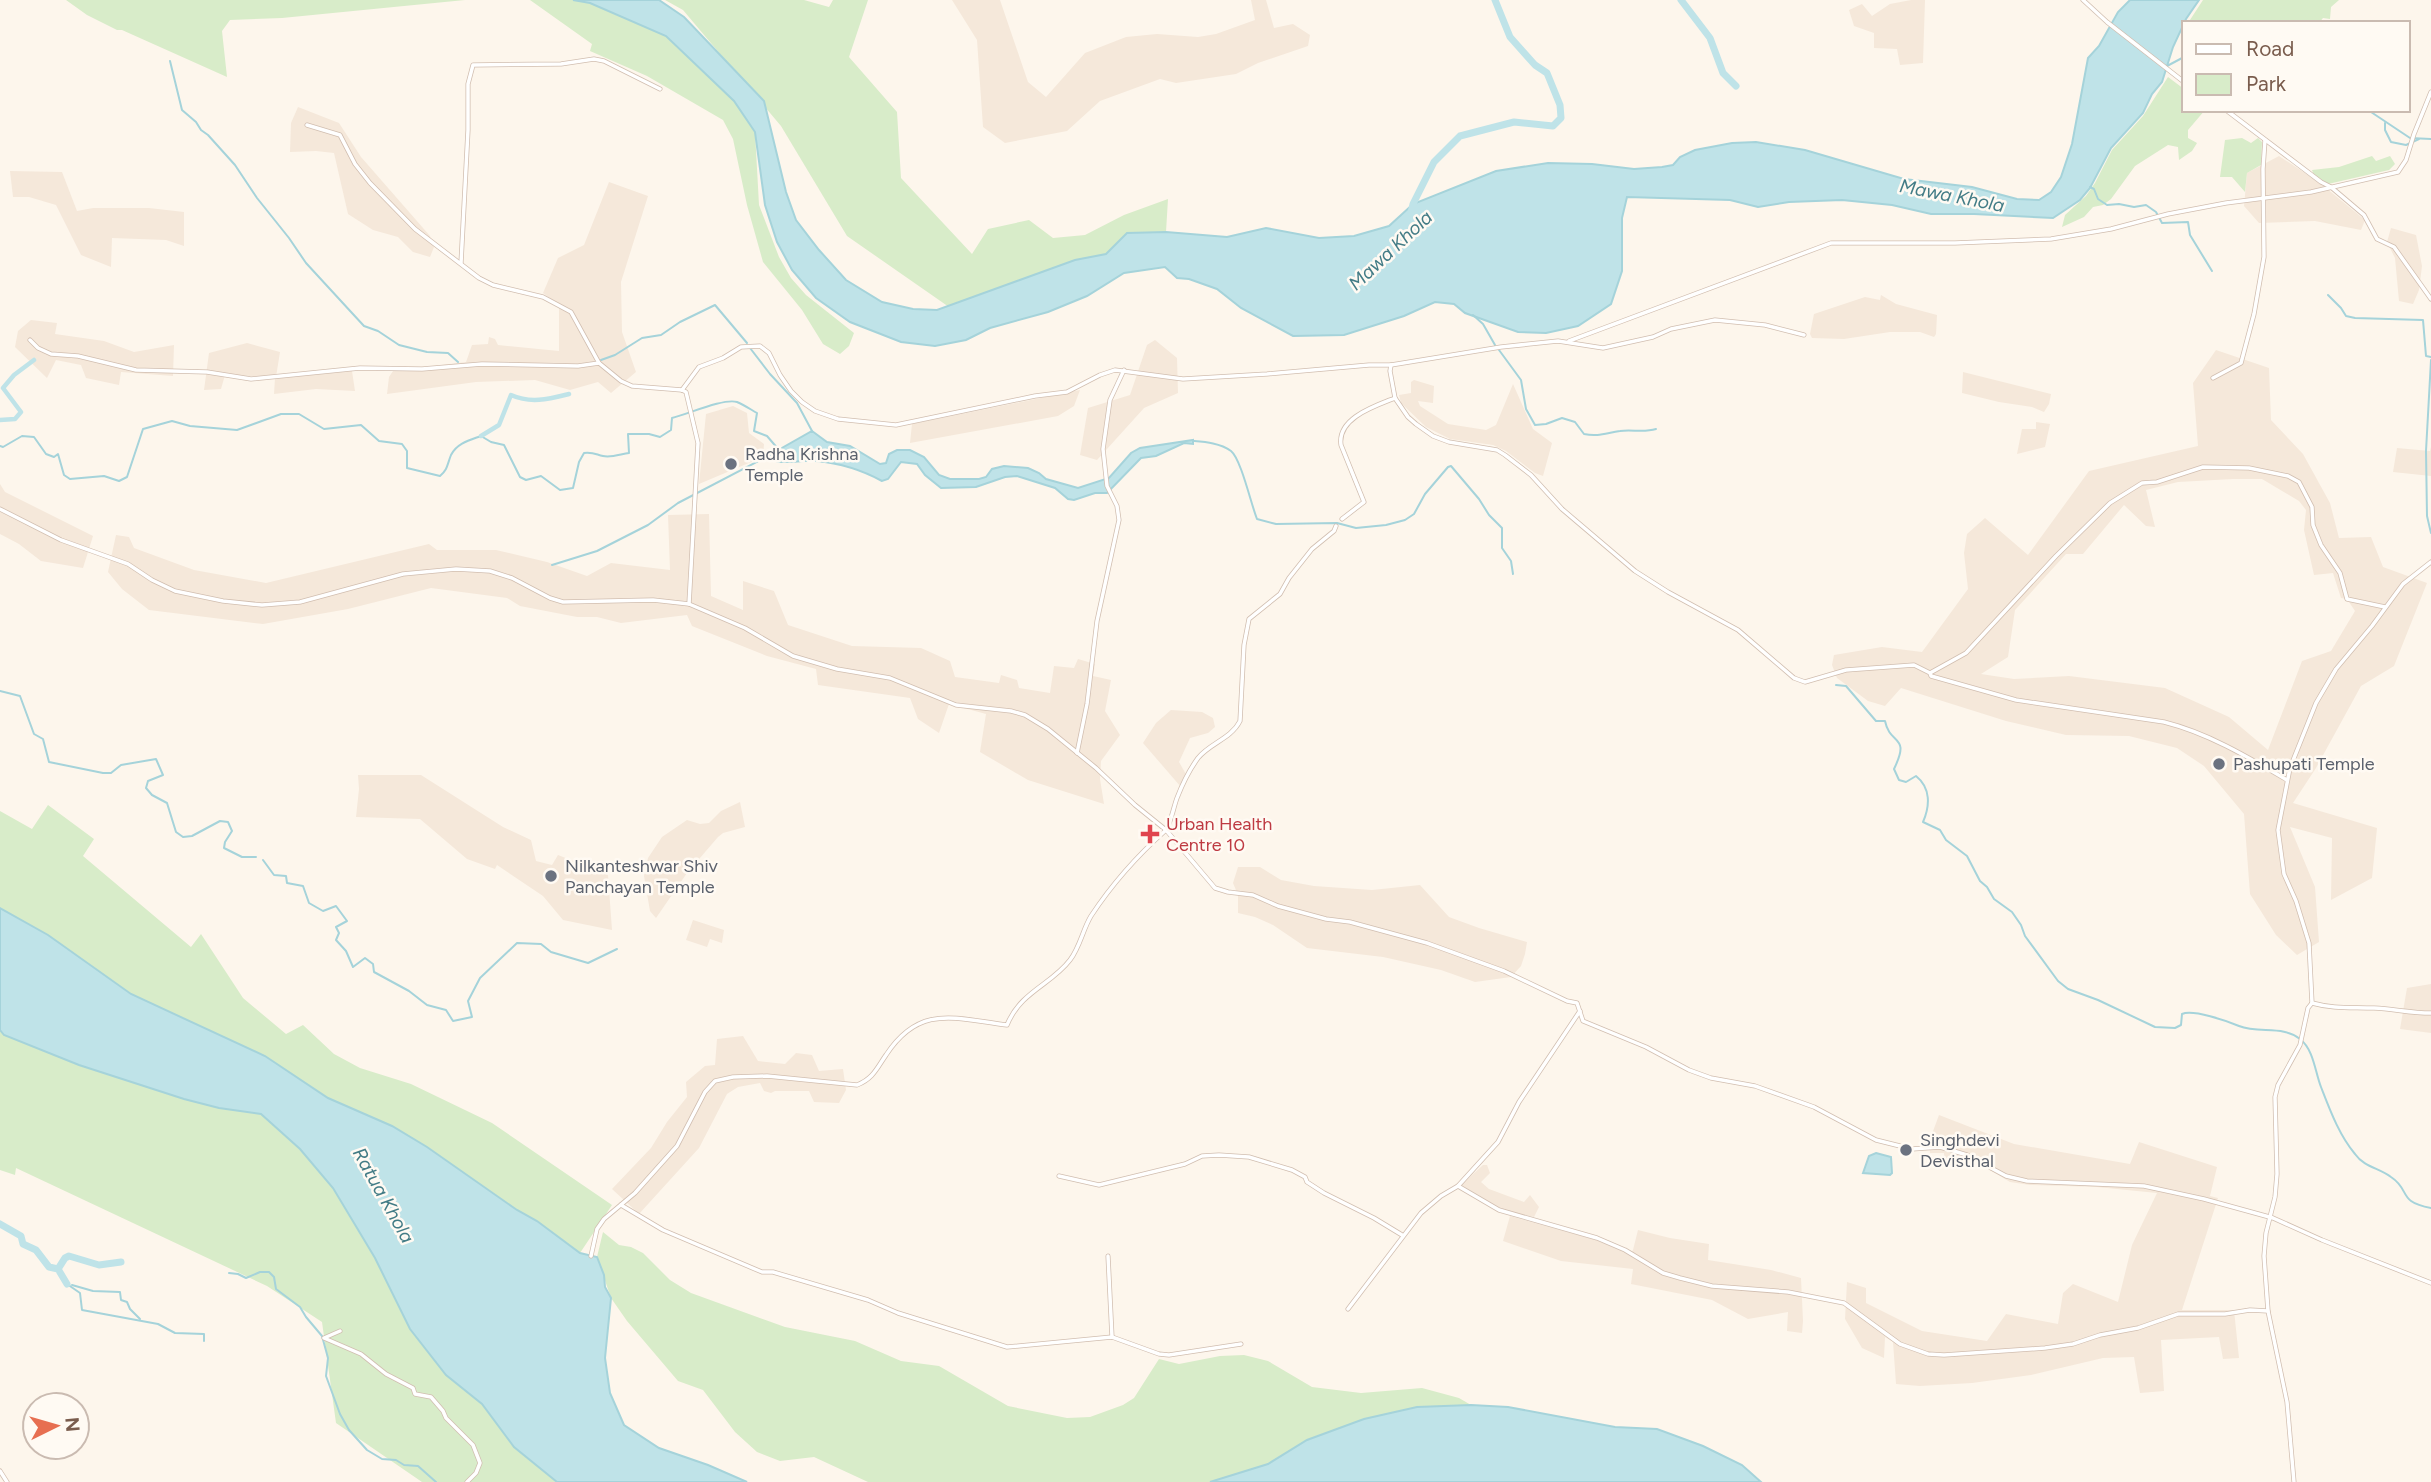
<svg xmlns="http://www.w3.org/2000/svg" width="2431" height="1482" font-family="Figtree,sans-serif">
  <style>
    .residential { fill: #f5e8da; fill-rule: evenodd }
    .green { fill: #d8ecc9 }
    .water { fill: #bfe3e8; stroke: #a5d3da; stroke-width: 2 }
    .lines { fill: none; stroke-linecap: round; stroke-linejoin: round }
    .stream { stroke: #a5d3da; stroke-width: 2 }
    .canal { stroke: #bfe3e8; stroke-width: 4.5 }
    .river { stroke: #bfe3e8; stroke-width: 7 }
    .street-casing { stroke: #d1beb0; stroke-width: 5 }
    .street { stroke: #fff; stroke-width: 3.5 }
    .worship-dot { fill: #6b7280; stroke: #fffaf3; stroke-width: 2.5 }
    .health-dot { fill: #e0444e; stroke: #fffaf3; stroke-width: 2.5 }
    .labels { text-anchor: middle; stroke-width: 5; stroke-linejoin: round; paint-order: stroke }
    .worship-label { font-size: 18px; fill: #5b616d; stroke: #fffaf3; text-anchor: start }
    .health-label { font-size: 18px; fill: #be3a42; stroke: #fffaf3; text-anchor: start }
    .water-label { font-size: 19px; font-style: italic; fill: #437c86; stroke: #fffaf3 }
  </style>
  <rect width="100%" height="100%" fill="#fdf6ec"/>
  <g class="residential">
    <path d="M952,0H1000L1028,82L1046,97L1085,53L1126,37L1157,34L1198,37L1216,34L1255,20L1251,0H1266L1274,28L1293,24L1310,35L1308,46L1258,63L1236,74L1176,83L1160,79L1100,101L1067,131L1005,143L983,127L977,40Z"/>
    <path d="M1911,0H1925L1923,63L1900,65L1897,49L1874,48V33L1854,26L1849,10L1862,4L1872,16L1890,4Z"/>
    <path d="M298,107L339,123L361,157L430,236L434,247L430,257L413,252L398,237L373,230L348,214L334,153L316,151L290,152L291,123Z"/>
    <path d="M2279,156L2320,183L2365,220L2361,230L2315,221L2259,223L2244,206L2247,173Z"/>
    <path d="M10,171L62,172L77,211L93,208H149L184,212V246L166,240L112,238L111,267L81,255L56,205L29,197H13Z"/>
    <path d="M609,182L648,196L621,282L622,332L636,372L611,393L598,382L570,390L535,380L476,382L387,394L389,377L393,371L466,362L472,345L488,344L489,337L495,339L498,345L559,351V305L543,293L558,258L584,245Z"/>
    <path d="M2391,228L2416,235L2422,266L2419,290L2413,304L2399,301L2395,258L2387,242Z"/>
    <path d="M1881,295L1896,304L1937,315L1936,334L1934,337L1920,332H1890L1844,339L1812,338L1810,334L1814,314L1865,297L1880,300Z"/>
    <path d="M31,320L57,323L55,334L104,341L134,352L174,345L173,376L121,372L119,385L86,378L81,365L56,360L47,378L15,347L18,331Z"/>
    <path d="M1155,340L1177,358L1178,393L1144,408L1097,460L1080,455L1088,408L1130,395L1147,345Z"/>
    <path d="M247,343L280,352L276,377L225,375L221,389L204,390L209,353Z"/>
    <path d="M2216,350L2269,368L2271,420L2303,454L2330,503L2339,538L2371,537L2383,567L2427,583L2394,666L2361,686L2316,768L2293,803L2377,828L2372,878L2331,900L2332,838L2290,827L2315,887L2319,942L2297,955L2276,935L2250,894L2244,814L2204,766L2177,748L2129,736L2066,735L2006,721L1901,688L1885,706L1868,701L1837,678L1832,665L1834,655L1882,647L1922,652L1968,589L1964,553L1967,534L1985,518L2028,555L2089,471L2198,446L2193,383ZM2233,479H2262L2299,501L2306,510L2304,530L2314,575L2333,573L2341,598L2347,599L2355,611L2331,651L2302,661L2268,750L2229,717L2165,688L2069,676L2014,679L1981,674L2008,657L2015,610L2066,554H2083L2124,505L2146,526L2155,527L2146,490L2178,482Z"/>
    <path d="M352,371L355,391L316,389L274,394L275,378Z"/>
    <path d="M1963,372L2051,394L2049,404L2044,412L2032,407L1999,402L1962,393Z"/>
    <path d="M1414,380L1434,386L1433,403L1418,401L1420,406L1448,424L1486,430L1496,425L1513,384L1533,429L1552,443L1543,476L1535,473L1506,451L1493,445L1450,439L1426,427L1401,403L1399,395L1411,393V382Z"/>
    <path d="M1080,390L1074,406L1058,416L910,443L912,424Z"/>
    <path d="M733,406L747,413L749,433L764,444L763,457L699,484L706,414Z"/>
    <path d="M2036,422L2050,424L2045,447L2017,454L2022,429H2036Z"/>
    <path d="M2431,447V476L2393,472L2397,448L2430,451Z"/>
    <path d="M0,484L5,492L93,536L83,568L41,561L19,544L0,534Z"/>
    <path d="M709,514L711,596L743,610V581L774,591L788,625L852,646L921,648L950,661L955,677L999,683L1001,675L1017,680L1019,688L1050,693L1054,666L1074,668L1078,659L1095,664L1093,676L1111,680L1105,711L1120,735L1101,761L1100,779L1104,804L1028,780L980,752L986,714L949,704L939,733L918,719L910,698L818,685L816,669L767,656L692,626L687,615L621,623L597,617H577L520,606L507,598L431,588L348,609L263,624L149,610L122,589L108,572L116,535L129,537L134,548L194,570L266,583L429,544L437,550H496L547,562L587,576L611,563L670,570L668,515Z"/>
    <path d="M1171,710L1202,712L1213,718L1215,727L1208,733L1190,738L1179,762L1187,776L1181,787L1143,743L1156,723Z"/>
    <path d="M358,775H421L503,827L531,840L536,861L552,865L558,855L608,875L612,930L563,920L543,896L497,865L495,869L467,859L420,819L356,817L359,789Z"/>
    <path d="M740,802L745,827L723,833L718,837L687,873L656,918L650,911L644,876L648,858L662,837L687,820L700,824L709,823L721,811Z"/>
    <path d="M1238,867H1260L1281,880L1314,886L1372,890L1420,885L1449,917L1479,928L1527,942L1525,954L1521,966L1511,977L1475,982L1441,970L1383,957L1307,948L1273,925L1255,917L1238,913V895L1233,883Z"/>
    <path d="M693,920L724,930L722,943L710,939L707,947L686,940Z"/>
    <path d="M2431,984V1033L2400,1029L2407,988Z"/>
    <path d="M743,1036L758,1061L785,1064L796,1053L812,1055L819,1071L843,1069L846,1090L839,1103L814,1102L809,1091H775L771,1093L764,1091L760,1083L738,1087L727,1094L699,1148L639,1214L612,1189L651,1148L667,1122L687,1097L686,1082L705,1066L715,1065L717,1039Z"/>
    <path d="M1939,1115L2014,1144L2130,1164L2139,1142L2217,1167L2210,1196L2218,1198L2182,1310H2234L2239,1358L2223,1359L2219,1337L2161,1340L2164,1391L2140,1393L2134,1357L2103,1358L2031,1375L1972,1383L1920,1386L1896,1384L1893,1342L1885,1337L1884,1358L1862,1348L1845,1319L1847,1282L1866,1288V1303L1922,1331L1987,1341L2006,1314L2058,1324L2063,1293L2073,1284L2118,1302L2132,1245L2157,1193L2097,1187L2030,1185L2010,1182L1985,1167L1959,1158L1957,1167L1945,1165L1944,1153H1930L1929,1142Z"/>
    <path d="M1483,1165H1487L1490,1173L1481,1182L1489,1189L1524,1202L1530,1195L1539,1207L1534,1217L1503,1210L1461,1185Z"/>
    <path d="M1510,1216L1596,1240L1630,1254L1633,1250L1638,1230L1670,1238L1709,1244L1708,1260L1771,1270L1801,1278L1803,1321L1802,1333L1787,1331L1788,1312L1748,1319L1712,1300L1631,1284L1633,1269L1561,1261L1503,1241Z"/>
  </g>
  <g class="green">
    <path d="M66,0H465L282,18L230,20L222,31L227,77L122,30H117L87,15Z"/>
    <path d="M530,0H573L590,3L666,36L734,101L755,132L759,205L779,257L791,278L806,295L854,333L849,346L840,354L823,344L802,310L763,262L747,205L733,139L723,120L647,76L590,51L592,44Z"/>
    <path d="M665,0H804L829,7L833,0H868L849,57L897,112L901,178L972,254L988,229L1029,220L1053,238L1085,235L1124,215L1168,199L1166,232L1127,233L1106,254L1075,260L949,307L847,236L781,126L683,10Z"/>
    <path d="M2203,0H2339L2331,7L2330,19L2323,18L2319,23H2188Z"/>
    <path d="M2168,77L2184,89V110H2205L2188,130V138L2197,143L2192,151L2179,160L2178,147L2168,145L2135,166L2111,199L2103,205L2093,207L2084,217L2062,227L2065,215L2086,196L2095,183L2112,150L2143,116Z"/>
    <path d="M2242,138L2251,143L2258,138L2262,142L2261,165L2247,173L2245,192L2232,177H2220L2225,140Z"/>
    <path d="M2372,156L2376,161L2390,156L2395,164L2389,170L2328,184L2314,175L2312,170L2339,167Z"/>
    <path d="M48,805L94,839L83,856L191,947L201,934L243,998L286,1034L303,1025L334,1054L360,1068L411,1084L492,1123L612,1205L580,1253L537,1221L517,1210L427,1147L391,1126L328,1098L265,1056L131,994L48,935L0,908V811L32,829Z"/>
    <path d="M0,1030L4,1035L79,1065L184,1099L219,1108L261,1114L300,1149L333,1188L375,1258L410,1329L446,1375L482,1404L514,1447L557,1482H422L336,1423L322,1322L267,1286L16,1168L15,1175L0,1170Z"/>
    <path d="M603,1232L619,1245L631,1247L643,1253L670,1280L691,1293L785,1327L855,1341L901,1361L939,1366L1008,1406L1067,1418L1090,1417L1123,1405L1134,1398L1159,1359L1179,1364L1220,1356L1244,1355L1268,1361L1312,1387L1361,1393L1422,1388L1459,1398L1471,1405L1417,1407L1307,1440L1268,1464L1210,1482H868L814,1457L780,1461L757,1452L735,1432L703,1390L678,1381L627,1321L611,1298L597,1257Z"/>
  </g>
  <g class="water">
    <path d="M573,0H659L684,17L764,101L786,192L796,220L819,250L846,280L882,302L913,309L937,310L1075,260L1106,254L1127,233L1166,232L1227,237L1266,228L1319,238L1354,236L1389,226L1413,204L1496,171L1548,163L1592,164L1634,169L1662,167L1673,165L1680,157L1695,150L1732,143L1756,142L1805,150L1904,179L1972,187L2017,199L2039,200L2051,192L2061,177L2072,144L2088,58L2099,46L2118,12L2130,0H2199L2186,19L2173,47L2162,82L2152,94L2143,113L2111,148L2090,188L2080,200L2053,218L1974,214H1931L1892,205L1842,200L1789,202L1758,207L1730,200L1627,197L1622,218V271L1611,304L1578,326L1546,333L1518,332L1465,313L1454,304L1435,302L1404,316L1344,335L1293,336L1241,308L1217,289L1189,279L1177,278L1165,267L1124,273L1087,296L1048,312L990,328L966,340L935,346L901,342L850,322L816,298L792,270L777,242L765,205L755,132L734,101L666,36L590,3Z"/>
    <path d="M812,431L827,442L850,446L880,464L886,463L889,454L897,450H910L924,457L939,475L950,479H979L986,477L992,469L1004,466L1028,468L1039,473L1046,479L1078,488L1109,478L1131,453L1140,448L1193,440V444L1184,443L1156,456L1141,458L1107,493H1095L1074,500L1068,499L1055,488L1017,476L1005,477L976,487L941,488L925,475L917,464L901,462L888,479L882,481C862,470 838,463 816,461C799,459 781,467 766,457Z"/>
    <path d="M0,908L48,935L131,994L265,1056L328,1098L392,1126L427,1147L517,1210L537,1221L580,1253L597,1257L604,1275L605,1287L611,1298L605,1358L610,1393L624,1425L659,1448L708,1465L747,1482H557L514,1447L482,1404L446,1375L410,1329L375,1258L333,1188L300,1149L261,1114L219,1108L184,1099L79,1065L4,1035L0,1030Z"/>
    <path d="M1876,1153L1891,1157L1892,1173L1890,1175L1863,1173L1869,1156Z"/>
    <path d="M1471,1405L1508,1407L1615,1427L1657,1429L1703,1446L1742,1465L1761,1482H1210L1268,1464L1307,1440L1364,1419L1417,1407Z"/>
  </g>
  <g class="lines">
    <g class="stream">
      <path d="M170,61L182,110L196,122L201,130L208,135L235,165L257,198L289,238L306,263L352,313L364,326L378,331L399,345L427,352L448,353L458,362"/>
      <path d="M2167,66L2184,57"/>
      <path d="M2368,110L2410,138L2431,139"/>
      <path d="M2385,123V130L2391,142L2406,145L2419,139"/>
      <path d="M2090,187L2094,189L2098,199L2107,205L2119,204L2134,207L2146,205L2156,212L2162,223L2188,222L2190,235L2212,271"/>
      <path d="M2328,295L2341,308L2346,316L2355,318L2423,320L2426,356L2431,357"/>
      <path d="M1473,315L1483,324L1495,345"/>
      <path d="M750,348L770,374L797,403L812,431"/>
      <path d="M1499,350L1521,380L1526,409L1535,425L1546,424L1562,418L1575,422L1584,434C1598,437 1606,433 1620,431C1632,429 1643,433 1656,429"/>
      <path d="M601,360L615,355L642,338L661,335L680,322L715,305L747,343"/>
      <path d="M2431,360L2426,451L2427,516L2431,533"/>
      <path d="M1193,441C1205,442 1220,443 1231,451C1241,459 1251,504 1257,519L1276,524L1337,523L1356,528L1386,525L1405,520L1414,514L1425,494L1448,467L1451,466L1479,499L1489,515L1502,528V548L1511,561L1513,574"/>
      <path d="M0,446L3,447L22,436L34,437L46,454L54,457L58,454L64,475L70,479L104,476L119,481L127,477L143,429L172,421L190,426L237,430L281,414H299L324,429L361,425L379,441L402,444L407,451V468L440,476C448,469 447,465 451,455C457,443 470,440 481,436L491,442L504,445L520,477L526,480L541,476L560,490L573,488L579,462L584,453C593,452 595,454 603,456C611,458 621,454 629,453L628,434H649L660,437L671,430L672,418C688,414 724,398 737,402C744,405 750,409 757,413L754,431L767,436L779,450"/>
      <path d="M552,565L597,551L648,525L678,503L766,457"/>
      <path d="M1836,685L1846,686L1876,721H1885C1890,746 1911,734 1894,769L1899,780L1906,782L1916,776C1931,788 1930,806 1923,822L1940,830L1946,840L1967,856L1980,881L1987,887L1994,899L2012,912L2021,925L2025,936L2058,981L2068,989L2098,1000L2155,1027L2175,1028L2181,1025L2182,1014C2193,1009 2227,1021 2239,1026C2259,1034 2283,1025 2300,1039C2314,1050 2315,1072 2321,1087C2330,1110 2339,1135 2355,1154C2364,1167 2379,1168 2391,1177C2411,1190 2397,1202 2431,1208"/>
      <path d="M0,691L20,696L34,734L43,739L49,762L103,773H111L121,765L156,759L163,775L148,781L146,788L152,795L167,803L176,832L183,837L192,836L220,821L228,822L232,831L225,842L224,848L242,857H256"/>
      <path d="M263,860L274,875L286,876L287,883L303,886L309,903L323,911L336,906L347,921L336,927L339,933L336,940L346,951L353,967L365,958L373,964L374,972L409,991L427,1005L446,1010L453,1021L472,1017L468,1001L480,978L517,943L541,944L551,952L588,963L617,949"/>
      <path d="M229,1273L238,1274L246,1278L260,1272H269L274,1277L276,1289L300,1307L306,1317L322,1336L328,1358L326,1376L340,1414L349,1430L367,1450L382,1459L396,1460L404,1465L418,1466L436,1482"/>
      <path d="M67,1284L80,1293L82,1310L158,1324L175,1333L204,1334V1341"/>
      <path d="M72,1285L93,1291L120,1292L121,1300L127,1302L130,1309L140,1319"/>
    </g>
    <g class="canal">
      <path d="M0,420L15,419L21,412L3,388L14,375L34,360"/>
      <path d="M481,436L499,425L511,395C531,404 549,399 569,394"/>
    </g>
    <g class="river">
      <path d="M1681,0L1710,38L1723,73L1736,86"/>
      <path d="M1411,213L1413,204L1434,162L1460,136L1514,122L1553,126L1561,118L1560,105L1547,73L1535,65L1510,37L1495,0"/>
      <path d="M0,1224L21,1236L23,1244L36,1250L49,1267L58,1269L67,1284"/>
      <path d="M58,1269L65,1258L69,1256L99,1265L121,1262"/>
    </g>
    <g class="street-casing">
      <g id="street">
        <path d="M2083,0L2107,22L2184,82"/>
        <path d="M2226,110L2321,182L2331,187L2364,215L2377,239L2394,247L2431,299"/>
        <path d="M307,125L340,135L355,164L370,183L415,229L479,278L493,285L543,297L571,312L599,363L621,381L632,386L682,390"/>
        <path d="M461,263L468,130V84L473,65L561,64L594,59L604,61L660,89"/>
        <path d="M30,340L38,348L51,354L78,356L136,370L207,372L251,379L360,368L422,369L482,364L578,366L599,363"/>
        <path d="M1569,341L1831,243H1955L2051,239L2111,229L2168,214L2226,203L2311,192L2398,172L2406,160L2414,134L2431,92"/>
        <path d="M1391,365L1390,371L1395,398L1408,417L1416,424L1433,436L1449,442L1497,450L1505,455L1531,475L1562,509L1635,571L1668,592L1738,630L1794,678L1805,682L1846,670L1914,665L1930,673L1931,676L2016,700L2164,722C2208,733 2248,757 2287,780"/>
        <path d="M2213,378L2241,363L2254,314L2264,257L2263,169L2265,140"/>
        <path d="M682,390L699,367L723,358L741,347L760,346L769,353L780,375L791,391L802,402L815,411L838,419L896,425L1035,396L1067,392L1100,375L1115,370L1183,379L1267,374L1369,365H1391L1501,347L1558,341L1603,348L1653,337L1671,329L1715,320L1765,325L1804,335"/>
        <path d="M682,390L686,392L698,443L689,604"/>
        <path d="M0,509L61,540L128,564L152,580L175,591L223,601L262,605L300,602L403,574L456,569L490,571L512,578L550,598L563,602L653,600L689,604L745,628L793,656L837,669L890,678L956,705L1011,711L1025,715L1048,729L1096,768L1135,805L1166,830L1215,888L1228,892L1253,895L1278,906L1326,919L1350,922L1427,943L1504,971L1567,1001L1577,1003L1583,1021L1646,1047L1689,1070L1711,1078L1755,1086L1814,1107L1876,1140L1912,1149L1940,1147L1967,1155L2006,1176L2027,1181L2144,1186L2204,1199L2273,1218L2322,1240L2431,1283"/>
        <path d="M1342,519L1364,502L1341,445C1337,418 1375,406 1395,398"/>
        <path d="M1930,673L1966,653L2056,556L2110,503L2142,483L2157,482L2203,467L2249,468L2288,476L2299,482L2312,507L2313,525L2321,545L2340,573L2347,599L2385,607"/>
        <path d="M1077,753L1087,704L1097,621L1119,520L1117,506L1107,486L1103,449L1110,400L1124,370"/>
        <path d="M2312,1003C2333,1009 2353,1007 2374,1008C2394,1009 2411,1013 2431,1013"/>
        <path d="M1059,1176L1099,1185L1185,1164L1202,1156L1219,1155L1249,1157L1292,1170L1305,1177L1307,1182L1324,1193L1374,1218L1402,1235"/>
        <path d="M1458,1186L1499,1210L1597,1238L1625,1250L1663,1273L1680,1278L1712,1286L1788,1292L1844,1303L1900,1344L1928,1354L1944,1355L2045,1348L2073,1344L2100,1335L2138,1328L2178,1314H2225L2250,1310L2268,1311"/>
        <path d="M621,1205L663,1230L762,1272H773L868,1300L898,1313L1007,1347L1112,1337L1159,1354L1169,1355L1241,1344"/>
        <path d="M591,1256L597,1229L604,1219L635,1193L677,1146L705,1092L715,1081L733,1077L767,1076L857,1085C873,1079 877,1068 886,1055C920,1003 956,1019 1007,1025C1021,991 1051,985 1070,960C1080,947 1083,929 1091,916C1112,884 1138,855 1166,830C1172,819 1173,809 1177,798C1182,785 1190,769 1198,758C1210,743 1231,739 1240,721L1244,645L1249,619L1280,594L1289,578L1312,549L1334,531L1336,526"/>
        <path d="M1108,1256L1112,1337"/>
        <path d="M1348,1309L1421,1213L1441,1196L1458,1186L1498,1142L1519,1102L1580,1011"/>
        <path d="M340,1331L324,1338L361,1354L386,1374L413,1388L415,1394L431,1397L443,1411L446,1418L473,1445L480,1463L476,1473L467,1482"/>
        <path d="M0,1471L7,1482"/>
        <path d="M2294,1482L2287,1402L2268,1311L2264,1256L2266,1233L2275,1197L2277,1174L2275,1097L2278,1085L2300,1045L2308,1008L2312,1003L2309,943L2296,901L2284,874L2278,830L2290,768L2316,703L2336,669L2372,626L2403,584L2431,562"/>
      </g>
    </g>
    <use href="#street" class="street"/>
  </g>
  <g class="worship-dot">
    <circle cx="731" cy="464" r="7"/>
    <circle cx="2219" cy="764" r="7"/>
    <circle cx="551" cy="876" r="7"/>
    <circle cx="1906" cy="1150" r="7"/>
  </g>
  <path class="health-dot" d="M1146.5 823.5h7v7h7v7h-7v7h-7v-7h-7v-7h7z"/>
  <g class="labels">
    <g class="worship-label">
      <text x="745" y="460">Radha Krishna<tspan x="745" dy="21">Temple</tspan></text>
      <text x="2233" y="770">Pashupati Temple</text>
      <text x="565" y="872">Nilkanteshwar Shiv<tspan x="565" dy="21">Panchayan Temple</tspan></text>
      <text x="1920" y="1146">Singhdevi<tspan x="1920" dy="21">Devisthal</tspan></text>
    </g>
    <g class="health-label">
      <text x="1166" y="830">Urban Health<tspan x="1166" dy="21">Centre 10</tspan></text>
    </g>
    <g class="water-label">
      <text transform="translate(1952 195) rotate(11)" y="7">Mawa Khola</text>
      <text transform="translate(1390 250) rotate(-43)" y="7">Mawa Khola</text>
      <text transform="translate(384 1195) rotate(61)" y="7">Ratua Khola</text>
    </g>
  </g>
  <rect x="2182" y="21" width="228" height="91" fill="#fffaf3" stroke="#cabbb1" stroke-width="2"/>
  <rect x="2196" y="44" width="35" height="10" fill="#ffffff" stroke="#cabbb1" stroke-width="2"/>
  <text x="2246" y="56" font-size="21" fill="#7a5c4d">Road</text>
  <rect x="2196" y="74" width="35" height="21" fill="#d8ecc9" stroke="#cabbb1" stroke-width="2"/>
  <text x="2246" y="91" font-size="21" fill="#7a5c4d">Park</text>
  <g transform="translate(56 1426) rotate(85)"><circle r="33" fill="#fffaf3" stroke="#cabbb1" stroke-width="2"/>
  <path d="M0-5L12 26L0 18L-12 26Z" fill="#e76f51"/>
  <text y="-10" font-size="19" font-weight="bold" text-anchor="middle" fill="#7a5c4d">N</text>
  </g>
</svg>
